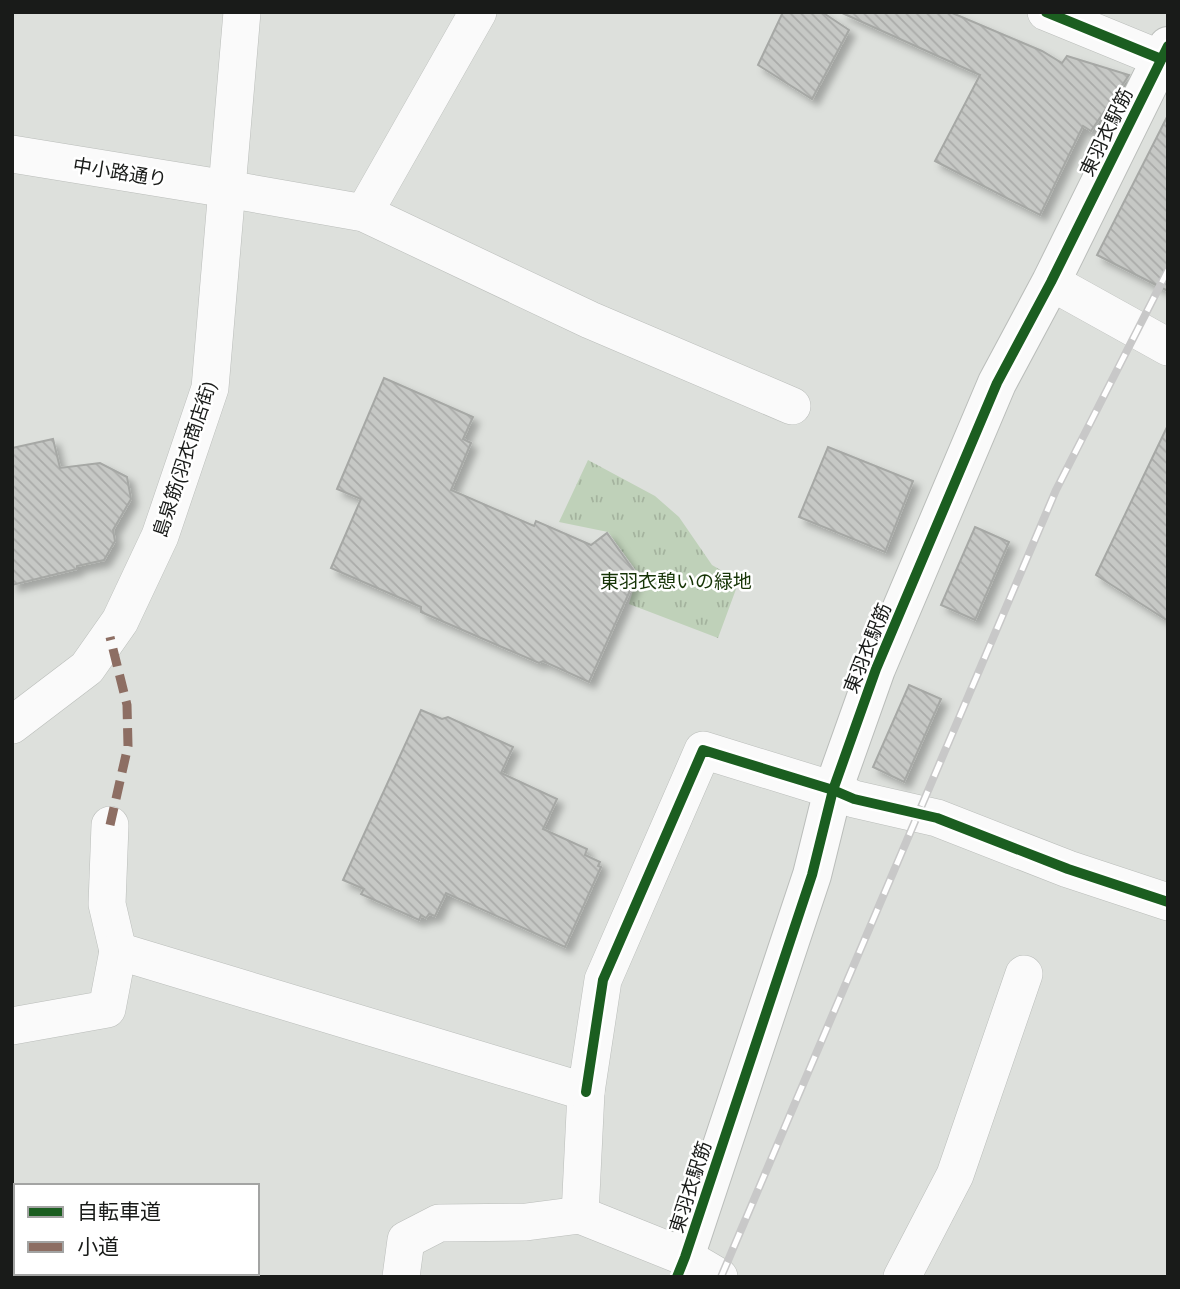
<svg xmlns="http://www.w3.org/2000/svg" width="1180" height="1289" font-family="'PT Sans','Noto Sans JP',sans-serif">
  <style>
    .park { fill: url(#park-tufts) }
    .building { fill: url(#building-back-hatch); stroke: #a6a8a5; stroke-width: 2; filter: url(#shadow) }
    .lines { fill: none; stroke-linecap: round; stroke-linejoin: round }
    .minor-casing { stroke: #babdba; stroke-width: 38 }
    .tertiary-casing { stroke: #babdba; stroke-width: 40 }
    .secondary-casing { stroke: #babdba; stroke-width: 40 }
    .minor { stroke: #fafafa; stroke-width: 37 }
    .tertiary { stroke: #fafafa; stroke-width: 38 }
    .secondary { stroke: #fafafa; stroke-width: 38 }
    .rail-casing { stroke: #c8c8c8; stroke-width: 8 }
    .rail { stroke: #fff; stroke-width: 5; stroke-dasharray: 16; stroke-linecap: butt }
    .quiet { stroke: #8d6e63; stroke-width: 9; stroke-dasharray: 18 9; stroke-linecap: butt }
    .cycleway-casing { stroke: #fff; stroke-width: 15 }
    .cycleway { stroke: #1b5e20; stroke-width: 10 }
    .labels { text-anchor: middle; stroke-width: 5; stroke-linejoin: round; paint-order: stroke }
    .street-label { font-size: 19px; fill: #191b19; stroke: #fff }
    .park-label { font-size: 19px; fill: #163406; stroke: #fff }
  </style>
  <defs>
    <pattern id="park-tufts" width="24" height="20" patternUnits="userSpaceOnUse" patternTransform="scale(1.75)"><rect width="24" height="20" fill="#bfd1b9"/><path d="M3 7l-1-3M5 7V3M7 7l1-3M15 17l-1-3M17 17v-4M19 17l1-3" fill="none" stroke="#a4b39e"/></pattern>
    <pattern id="building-back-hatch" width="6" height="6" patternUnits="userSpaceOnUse" patternTransform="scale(1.75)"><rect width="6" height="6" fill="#c6c8c5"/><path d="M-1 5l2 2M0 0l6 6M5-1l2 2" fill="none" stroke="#aaaba9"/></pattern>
    <filter id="shadow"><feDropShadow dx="6" dy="6" stdDeviation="3.5" flood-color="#0004"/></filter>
  </defs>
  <rect width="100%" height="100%" fill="#dde0dc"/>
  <path class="park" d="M588,460L655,496L679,517L712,565L739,581L718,638L629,604L638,573L608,532L559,522Z"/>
  <g class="building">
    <path d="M783,12H822L849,30L812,99L758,65Z"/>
    <path d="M840,12H950L1042,51L1062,63L1067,56L1129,75L1091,131L1083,126L1040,215L935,161L980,75Z"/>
    <path d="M1168,115V291L1097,255Z"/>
    <path d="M384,378L473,417L463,439L471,443L451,490L534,526L536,521L591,545L607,533L637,575L589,682L543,661L539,663L421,612V607L331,568L361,499L337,489Z"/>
    <path d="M1168,425V621L1096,575Z"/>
    <path d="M53,439L60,468L100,463L127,477L131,499L113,530L115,541L104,560L77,566V569L12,585V448Z"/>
    <path d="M828,447L913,481L885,552L799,517Z"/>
    <path d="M975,527L1009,542L975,620L941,605Z"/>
    <path d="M909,685L941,699L904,782L873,767Z"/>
    <path d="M421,710L442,719L448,717L513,747L501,773L557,799L543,829L587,849L585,855L600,862L598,866L601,867L565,947L446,893L435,916L429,914L426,918L421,915L419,920L361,894L364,889L343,880Z"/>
  </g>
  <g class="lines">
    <g class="minor-casing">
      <g id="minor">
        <path d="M1046,12L1161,59"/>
        <path d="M12,154L227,189L364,213L590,320L792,406"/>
        <path d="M364,213L478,12"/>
        <path d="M1051,282L1168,347"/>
        <path d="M12,725L87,668L120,621L160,536L210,388L242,12"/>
        <path d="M110,825L107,904L118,951"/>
        <path d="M12,1026L107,1009L118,951L586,1092L580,1215"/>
        <path d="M586,1092L603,980L703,750L833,790L854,799L937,818L1068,869L1168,902"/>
        <path d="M401,1277L406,1240L439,1223L526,1222L580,1215L685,1257L719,1277"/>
        <path d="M902,1277L955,1175L1024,974"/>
      </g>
    </g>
    <g class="tertiary-casing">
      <path id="tertiary" d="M685,1257L812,875L833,790L876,669L997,383L1051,282L1161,59"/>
    </g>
    <g class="secondary-casing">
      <path id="secondary" d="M1161,59L1168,46"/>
    </g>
    <use href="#minor" class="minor"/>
    <use href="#tertiary" class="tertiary"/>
    <use href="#secondary" class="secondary"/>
    <g class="rail-casing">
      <path id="rail" d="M721,1277L1056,490L1168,270"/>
    </g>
    <use href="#rail" class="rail"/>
    <path class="quiet" d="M110,825L128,746L127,705L110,637"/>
    <g class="cycleway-casing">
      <g id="cycleway">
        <path d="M1046,12L1161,59"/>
        <path d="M586,1092L603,980L703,750L833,790L854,799L937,818L1068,869L1168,902"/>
        <path d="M677,1277L685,1257L812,875L833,790L876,669L997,383L1051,282L1168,46"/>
      </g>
    </g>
    <use href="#cycleway" class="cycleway"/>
  </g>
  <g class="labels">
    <g class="street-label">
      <text transform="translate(1106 132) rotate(-64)" y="7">東羽衣駅筋</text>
      <text transform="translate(120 172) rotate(9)" y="7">中小路通り</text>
      <text transform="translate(184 459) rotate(-72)" y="7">島泉筋(羽衣商店街)</text>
      <text transform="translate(867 648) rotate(-68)" y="7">東羽衣駅筋</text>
      <text transform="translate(690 1187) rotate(-72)" y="7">東羽衣駅筋</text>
    </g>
    <g class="park-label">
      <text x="676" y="588">東羽衣憩いの緑地</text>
    </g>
  </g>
  <rect width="1180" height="1289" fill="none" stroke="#191b19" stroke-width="28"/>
  <rect x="14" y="1184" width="245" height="91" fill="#ffffff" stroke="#a3a4a3" stroke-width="2"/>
  <rect x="28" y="1207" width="35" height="10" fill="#1b5e20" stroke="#a3a4a3" stroke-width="2"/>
  <text x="77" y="1219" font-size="21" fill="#191b19">自転車道</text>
  <rect x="28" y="1242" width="35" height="10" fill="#8d6e63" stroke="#a3a4a3" stroke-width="2"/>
  <text x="77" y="1254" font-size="21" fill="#191b19">小道</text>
</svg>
